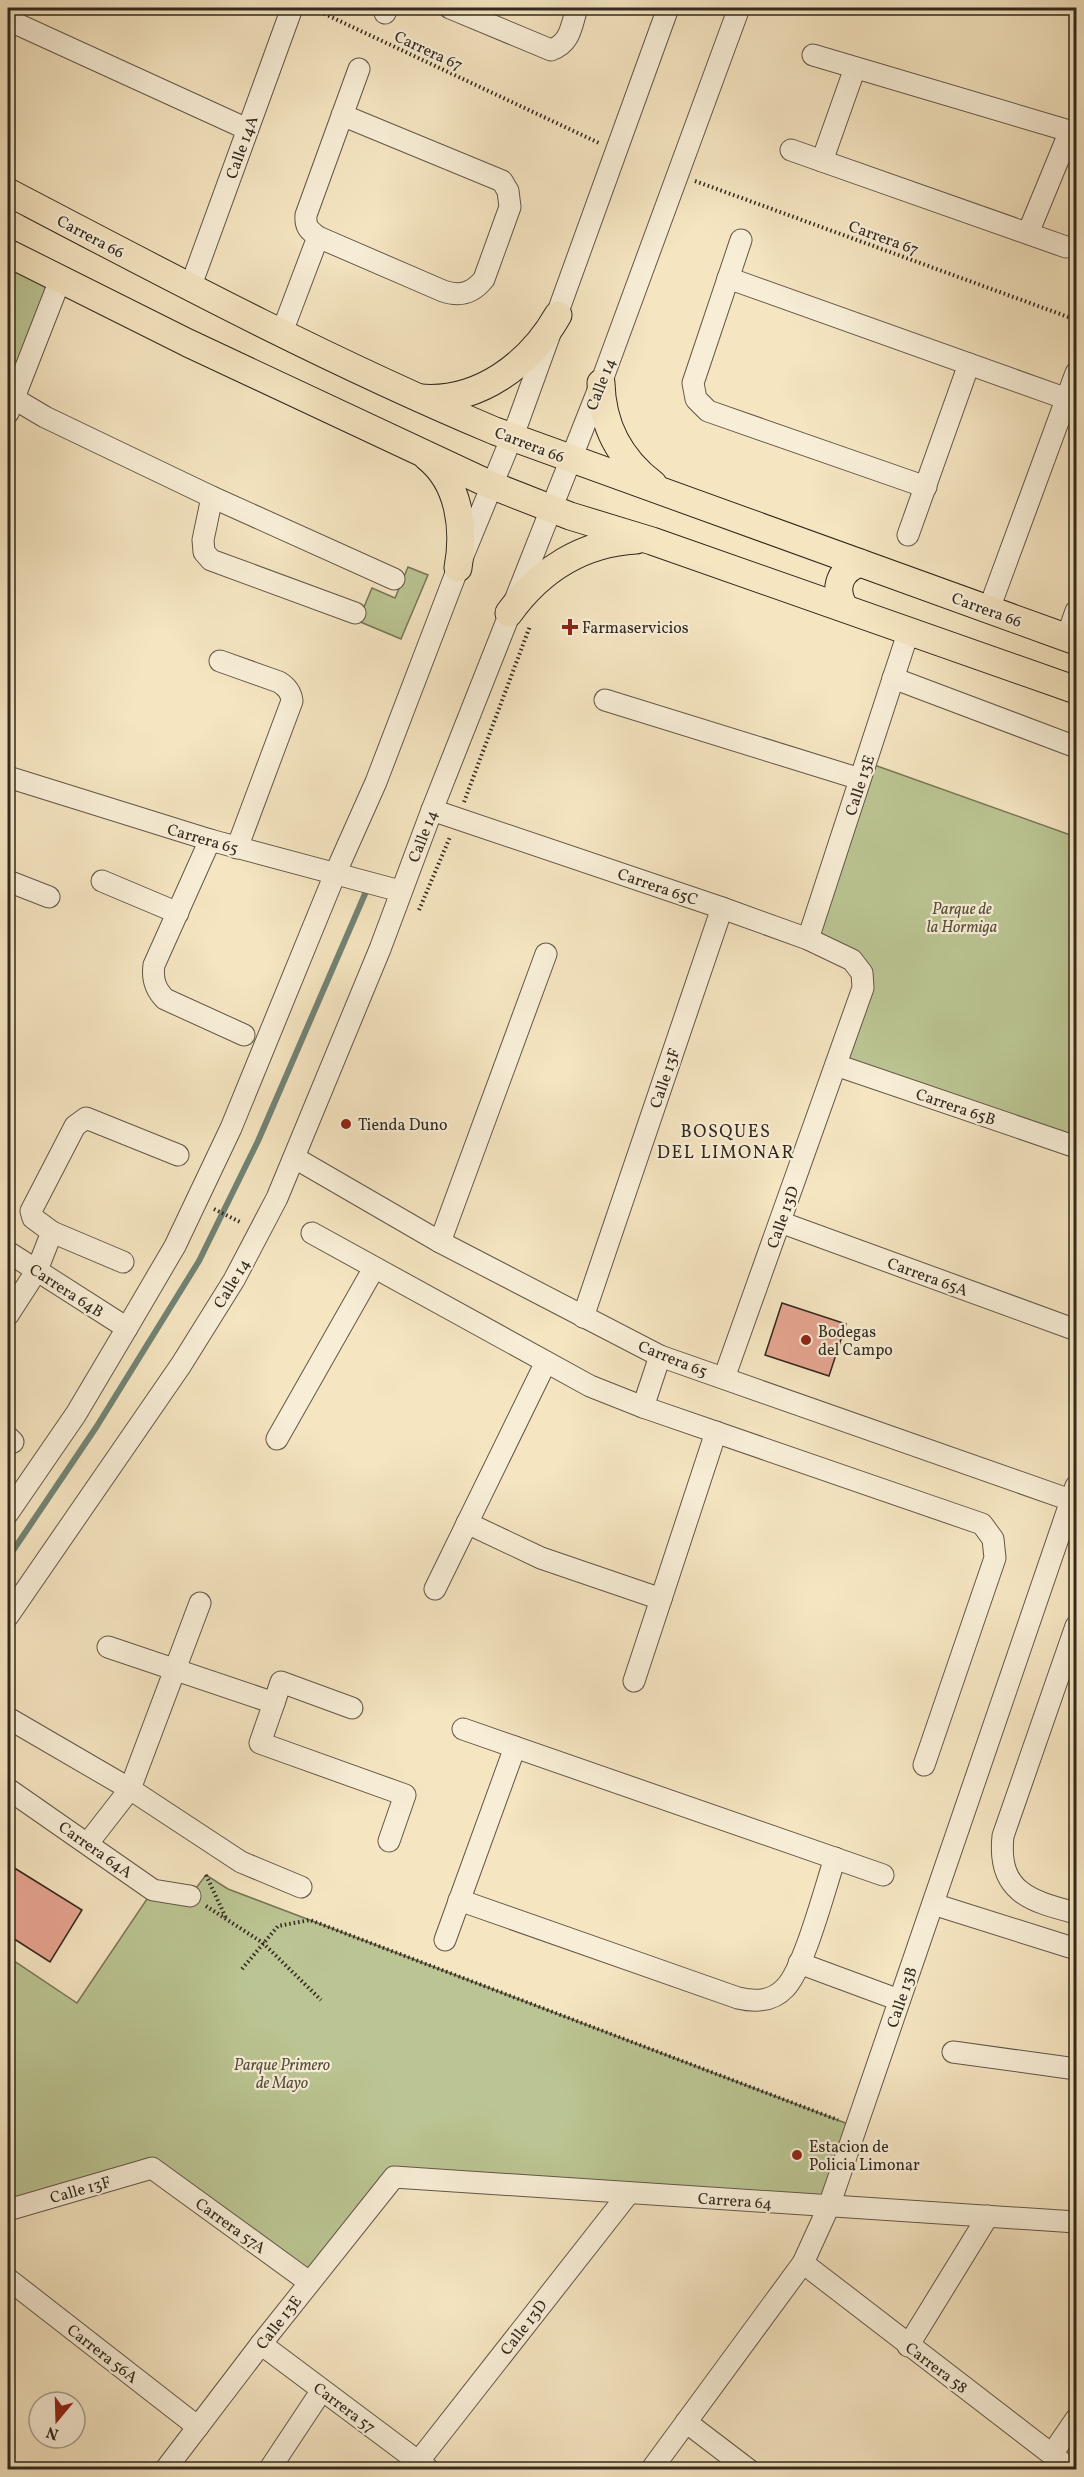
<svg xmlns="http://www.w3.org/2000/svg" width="1084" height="2477" font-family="Vollkorn,serif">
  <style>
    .green { fill: #bbc593; stroke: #767658; stroke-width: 1.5 }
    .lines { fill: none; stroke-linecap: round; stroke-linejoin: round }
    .stream { stroke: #728374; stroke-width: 6 }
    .building { fill: #e6a590; stroke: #31281e; stroke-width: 1.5 }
    .minor-casing { stroke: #625747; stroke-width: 23 }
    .major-casing { stroke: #31281e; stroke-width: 29 }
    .path { stroke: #31281e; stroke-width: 4; stroke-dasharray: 1.5 3; stroke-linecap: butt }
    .minor { stroke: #f8eed7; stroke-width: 21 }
    .major { stroke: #f5e5c1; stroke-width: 27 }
    .poi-dot { fill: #8f2418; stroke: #f8eed7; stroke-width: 2 }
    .labels { text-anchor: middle; stroke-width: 4.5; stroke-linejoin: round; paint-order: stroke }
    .street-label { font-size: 16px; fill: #31281e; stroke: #f8eed7 }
    .poi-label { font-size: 16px; fill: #31281e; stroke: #f8eed7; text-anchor: start }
    .park-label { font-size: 16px; font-style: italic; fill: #544f3b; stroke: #f8eed7 }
    .neighbourhood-label { font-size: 18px; letter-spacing: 1.5px; fill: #31281e; stroke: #f8eed7 }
  </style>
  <rect width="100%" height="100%" fill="#f5e5c1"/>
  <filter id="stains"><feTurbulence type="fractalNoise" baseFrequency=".00333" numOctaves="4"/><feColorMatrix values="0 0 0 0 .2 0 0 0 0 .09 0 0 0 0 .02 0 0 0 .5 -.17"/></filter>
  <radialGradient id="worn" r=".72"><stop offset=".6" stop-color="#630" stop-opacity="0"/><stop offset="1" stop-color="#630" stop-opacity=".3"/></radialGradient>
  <g class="green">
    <path d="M8,253L60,280L8,413Z"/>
    <path d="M408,567L428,575L401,639L358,621L372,588L395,598Z"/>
    <path d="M866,762L1076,837V1147L836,1065L862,973L808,939Z"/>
    <path d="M206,1875L228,1889L856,2127L829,2206L394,2177L309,2282L152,2168L8,2210V1957L77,2003L153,1890L190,1896Z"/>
  </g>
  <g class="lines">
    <path class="stream" d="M8,1558L97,1426L199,1261L258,1141L368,887"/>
  </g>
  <g class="building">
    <path d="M782,1303L846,1324L829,1376L765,1355Z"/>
    <path d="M8,1864L82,1910L50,1962L8,1935Z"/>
  </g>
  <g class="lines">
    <g class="minor-casing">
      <g id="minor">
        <path d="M450,8L551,50C571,43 571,26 577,8"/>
        <path d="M385,13L387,8"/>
        <path d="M17,24L247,129"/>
        <path d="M813,55L1076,133"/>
        <path d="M342,115L502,181L508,191L510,207L484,279C473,293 460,297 443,291L318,237C309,230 305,227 306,215L359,69"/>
        <path d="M791,150L1066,247"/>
        <path d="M822,161L855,68"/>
        <path d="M1028,233L1070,131"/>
        <path d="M741,240L693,383L696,399L708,411L926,487"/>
        <path d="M728,278L1067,399"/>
        <path d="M190,288L292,8"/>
        <path d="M282,332L318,237"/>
        <path d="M13,398L45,417L212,497L394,579"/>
        <path d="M8,413L60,280"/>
        <path d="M212,497L203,540L204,552L211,560L355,613"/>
        <path d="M908,535L969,364"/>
        <path d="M989,609L1076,373"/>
        <path d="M1067,637L1076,611"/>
        <path d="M220,661L279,682C287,687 291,692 292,701L237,848"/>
        <path d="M893,678L1076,747"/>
        <path d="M605,700L860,779"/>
        <path d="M8,777L210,840L400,891"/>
        <path d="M432,810L722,908L808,939L852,960L862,973L863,988L724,1378"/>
        <path d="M210,840L154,965C152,979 155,989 165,999L244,1035"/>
        <path d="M8,881L49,897"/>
        <path d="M102,881L178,913"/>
        <path d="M808,939L909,630"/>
        <path d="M836,1065L1076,1147"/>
        <path d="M295,1158L440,1242L660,1356L1076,1502"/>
        <path d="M780,1222L1076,1330"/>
        <path d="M52,1232L123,1262"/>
        <path d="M312,1233L590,1386L643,1407L982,1524L993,1539L995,1558L924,1765"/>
        <path d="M440,1242L546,954"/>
        <path d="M8,1252L127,1328"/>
        <path d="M8,1315L37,1270L52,1232L33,1218L31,1211L75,1126L86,1118L178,1155"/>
        <path d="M583,1317L722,908"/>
        <path d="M643,1407L660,1356"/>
        <path d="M8,1437L13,1442"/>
        <path d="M277,1439L374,1268"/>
        <path d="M8,1513L76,1414L127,1328L175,1246L231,1128L335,874L376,782L458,568L518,422L668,8"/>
        <path d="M467,1523L541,1558L661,1599"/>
        <path d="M435,1589L546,1362"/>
        <path d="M8,1616L181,1365L234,1280L277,1198L380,949L432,810L601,383L739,8"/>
        <path d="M1076,1626L1003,1836C997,1892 1030,1901 1076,1913"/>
        <path d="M108,1647L274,1703L260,1743L405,1795L389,1841"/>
        <path d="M634,1681L716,1432"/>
        <path d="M274,1703L281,1682L352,1708"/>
        <path d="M8,1718L130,1789L241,1862L301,1887"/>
        <path d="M463,1729L883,1875"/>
        <path d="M8,1789L153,1890L190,1896"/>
        <path d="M88,1843L130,1789L200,1603"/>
        <path d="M459,1900L738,1998C755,2002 772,2002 785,1988C804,1969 825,1888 835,1858"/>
        <path d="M933,1904L1076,1949"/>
        <path d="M445,1940L515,1747"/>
        <path d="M799,1963L899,2000"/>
        <path d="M953,2052L1076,2069"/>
        <path d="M8,2210L152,2168L309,2282"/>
        <path d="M803,2263L1072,2470"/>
        <path d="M8,2279L198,2427"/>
        <path d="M261,2344L428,2469"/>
        <path d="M908,2346L988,2216"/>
        <path d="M686,2422L749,2470"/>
        <path d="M1052,2454L1076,2419"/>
        <path d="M418,2462L629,2193"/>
        <path d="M165,2470L261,2344L394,2177L1076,2222"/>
        <path d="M269,2470L322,2390"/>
        <path d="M651,2470L803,2263L829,2206L1076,1486"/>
      </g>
    </g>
    <g class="major-casing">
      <g id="major">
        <path d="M8,192C168,276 328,361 495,431L1076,641"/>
        <path d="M8,253L188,343L491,485L570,516L652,541L1076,690"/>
        <path d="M601,383C602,425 620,459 653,484"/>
        <path d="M420,398C479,403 530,364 558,315"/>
        <path d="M427,457C460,483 465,530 458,568"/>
        <path d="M844,607C833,588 840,570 860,563"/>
        <path d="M509,613C540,570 583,543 636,540"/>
      </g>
    </g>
    <g class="path">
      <path d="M312,8L599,143"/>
      <path d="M1061,8L1076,12"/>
      <path d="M695,181L1071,318L1076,301"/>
      <path d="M464,802L530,626"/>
      <path d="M419,910L450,837"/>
      <path d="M214,1209L242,1223"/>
      <path d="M8,1643L12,1636"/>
      <path d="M206,1875L226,1918"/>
      <path d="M206,1906L263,1943L321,2000"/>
      <path d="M242,1969L278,1926L310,1920L838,2120"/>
    </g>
    <use href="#minor" class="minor"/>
    <use href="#major" class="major"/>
  </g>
  <g class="poi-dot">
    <path d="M567 618h6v6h6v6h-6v6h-6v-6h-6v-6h6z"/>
    <circle cx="346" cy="1124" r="6"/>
    <circle cx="806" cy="1340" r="6"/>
    <circle cx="797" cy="2155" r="6"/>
  </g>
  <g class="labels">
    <g class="street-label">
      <text transform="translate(429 50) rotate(25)" y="6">Carrera 67</text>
      <text transform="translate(241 147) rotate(-70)" y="6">Calle 14A</text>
      <text transform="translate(91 236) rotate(28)" y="6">Carrera 66</text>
      <text transform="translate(884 237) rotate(20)" y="6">Carrera 67</text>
      <text transform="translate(600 384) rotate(-69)" y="6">Calle 14</text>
      <text transform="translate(530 444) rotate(21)" y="6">Carrera 66</text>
      <text transform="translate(987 609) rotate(20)" y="6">Carrera 66</text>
      <text transform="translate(859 785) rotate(-72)" y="6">Calle 13E</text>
      <text transform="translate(422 836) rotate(-69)" y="6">Calle 14</text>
      <text transform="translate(203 838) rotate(16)" y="6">Carrera 65</text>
      <text transform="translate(658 886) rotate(19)" y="6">Carrera 65C</text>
      <text transform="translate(664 1078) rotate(-71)" y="6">Calle 13F</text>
      <text transform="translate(956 1106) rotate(19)" y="6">Carrera 65B</text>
      <text transform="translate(782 1217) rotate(-70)" y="6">Calle 13D</text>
      <text transform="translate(928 1276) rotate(20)" y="6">Carrera 65A</text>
      <text transform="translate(231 1283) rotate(-59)" y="6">Calle 14</text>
      <text transform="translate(67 1290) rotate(33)" y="6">Carrera 64B</text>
      <text transform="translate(673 1358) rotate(22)" y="6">Carrera 65</text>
      <text transform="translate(96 1849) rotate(35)" y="6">Carrera 64A</text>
      <text transform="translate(901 1997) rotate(-71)" y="6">Calle 13B</text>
      <text transform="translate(80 2189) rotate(-16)" y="6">Calle 13F</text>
      <text transform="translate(735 2200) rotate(4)" y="6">Carrera 64</text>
      <text transform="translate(231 2225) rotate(36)" y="6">Carrera 57A</text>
      <text transform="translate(278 2322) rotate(-52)" y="6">Calle 13E</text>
      <text transform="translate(523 2327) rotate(-52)" y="6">Calle 13D</text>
      <text transform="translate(103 2353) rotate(38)" y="6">Carrera 56A</text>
      <text transform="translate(937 2367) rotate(37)" y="6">Carrera 58</text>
      <text transform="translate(345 2407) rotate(37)" y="6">Carrera 57</text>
    </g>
    <g class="poi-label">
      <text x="582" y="633">Farmaservicios</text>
      <text x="358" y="1130">Tienda Duno</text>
      <text x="818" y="1337">Bodegas<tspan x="818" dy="18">del Campo</tspan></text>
      <text x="809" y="2152">Estacion de<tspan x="809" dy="18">Policia Limonar</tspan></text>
    </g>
    <g class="park-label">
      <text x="962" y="914">Parque de<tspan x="962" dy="18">la Hormiga</tspan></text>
      <text x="282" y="2070">Parque Primero<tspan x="282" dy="18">de Mayo</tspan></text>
    </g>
    <g class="neighbourhood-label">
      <text x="726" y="1137">BOSQUES<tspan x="726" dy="21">DEL LIMONAR</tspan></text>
    </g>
  </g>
  <rect width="1084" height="2477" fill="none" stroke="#f5e5c1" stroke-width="30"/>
  <rect x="9" y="9" width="1066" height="2459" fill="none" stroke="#31281e" stroke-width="3"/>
  <rect x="15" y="15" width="1054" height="2447" fill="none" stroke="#31281e" stroke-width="1.5"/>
  <g transform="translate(57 2420) rotate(199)"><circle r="28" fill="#f8eed7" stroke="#a89f8d" stroke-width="1.5"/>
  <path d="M0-4.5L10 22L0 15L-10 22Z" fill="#8f2418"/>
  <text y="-9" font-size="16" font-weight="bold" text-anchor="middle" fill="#31281e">N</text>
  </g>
  <rect width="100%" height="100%" filter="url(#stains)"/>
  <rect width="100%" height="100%" fill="url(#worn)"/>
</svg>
